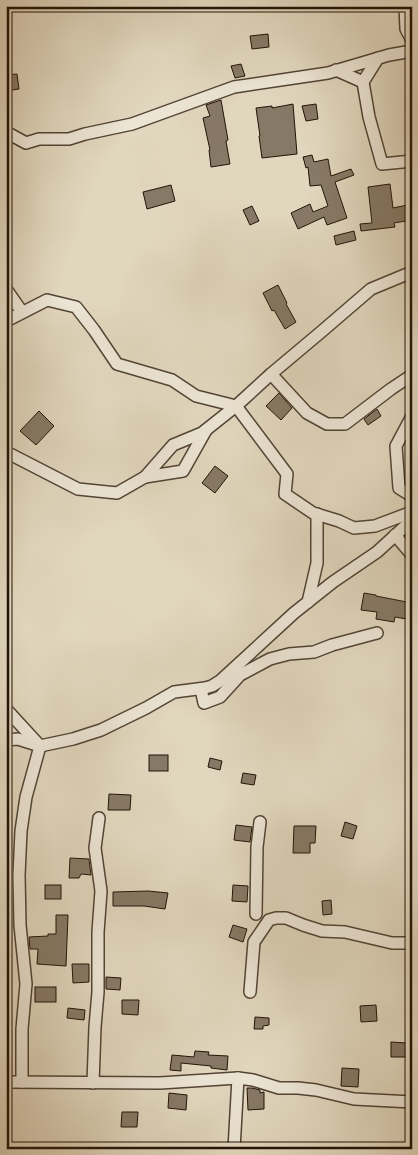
<svg xmlns="http://www.w3.org/2000/svg" width="418" height="1155" font-family="'Libre Bodoni',serif">
  <style>
    .building { fill: #867966; stroke: #231307 }
    .lines { fill: none; stroke-linecap: round; stroke-linejoin: round }
    .minor-casing { stroke: #524435; stroke-width: 14 }
    .minor { stroke: #ece5d5; stroke-width: 11 }
  </style>
  <rect width="100%" height="100%" fill="#e1d7be"/>
  <filter id="stains"><feTurbulence type="fractalNoise" baseFrequency=".004" numOctaves="4"/><feColorMatrix values="0 0 0 0 .2 0 0 0 0 .09 0 0 0 0 .02 0 0 0 .5 -.17"/></filter>
  <radialGradient id="worn" r=".72"><stop offset=".6" stop-color="#630" stop-opacity="0"/><stop offset="1" stop-color="#630" stop-opacity=".3"/></radialGradient>
  <g class="building">
    <path d="M268,34L269,47L252,49L250,36Z"/>
    <path d="M241,64L245,76L235,78L231,66Z"/>
    <path d="M17,74L19,89L6,91V75Z"/>
    <path d="M221,100L228,140L226,141L230,164L211,167L209,150H210L203,118L210,116L206,105Z"/>
    <path d="M293,104L297,154L262,158L259,136H260L256,108L272,106V108Z"/>
    <path d="M316,104L318,119L306,121L302,106Z"/>
    <path d="M312,155L314,162L328,159L331,176L351,169L354,175L335,182L347,218L327,225L324,217L298,229L291,213L310,204L313,212L328,206L321,185L310,186L308,167L306,168L303,157Z"/>
    <path d="M390,184L393,208L412,204V220L394,223L395,227L361,231L360,224L372,223L368,187Z"/>
    <path d="M171,185L175,201L147,209L143,192Z"/>
    <path d="M252,206L259,221L250,225L243,210Z"/>
    <path d="M354,231L356,240L336,245L334,236Z"/>
    <path d="M278,285L287,303L286,304L296,322L285,329L274,310L272,311L263,293Z"/>
    <path d="M279,393L292,408L281,420L266,406Z"/>
    <path d="M377,409L381,416L368,425L364,419Z"/>
    <path d="M39,411L54,426L36,445L20,431Z"/>
    <path d="M215,466L228,476L215,493L202,483Z"/>
    <path d="M364,593L376,595V596L412,603V620L395,617L394,622L376,619L377,612L361,610Z"/>
    <rect x="149" y="755" width="19" height="16"/>
    <path d="M210,758L222,761L220,770L208,767Z"/>
    <path d="M243,773L256,775L254,785L241,783Z"/>
    <path d="M109,794L131,795L130,810H108Z"/>
    <path d="M345,822L357,826L353,839L341,836Z"/>
    <path d="M236,825L252,827L250,842L234,840Z"/>
    <path d="M294,826H316L315,843H310V853H293Z"/>
    <path d="M70,858L89,859L91,875L81,874L79,878H69Z"/>
    <rect x="45" y="885" width="16" height="14"/>
    <path d="M233,885L248,886L247,902L232,901Z"/>
    <path d="M148,891L168,893L165,909L144,906H113V892Z"/>
    <path d="M331,900L332,914L323,915L322,901Z"/>
    <path d="M56,915H68L66,966L37,964L38,949H30L29,937L48,936V934H56Z"/>
    <path d="M233,925L247,929L243,942L229,937Z"/>
    <path d="M72,964H89V982L73,983Z"/>
    <path d="M106,977L121,978L120,990L106,989Z"/>
    <rect x="35" y="987" width="21" height="15"/>
    <path d="M122,1000H139L138,1015L122,1014Z"/>
    <path d="M376,1005L377,1021L361,1022L360,1006Z"/>
    <path d="M68,1008L85,1010L84,1020L67,1018Z"/>
    <path d="M255,1017L269,1018V1025L263,1026V1029H254Z"/>
    <path d="M391,1042L407,1043L406,1057H391Z"/>
    <path d="M195,1051L209,1052L208,1055L228,1056L227,1070L211,1068V1066L181,1063V1071L170,1070L172,1055L194,1057Z"/>
    <path d="M342,1068L359,1069L358,1087L341,1086Z"/>
    <path d="M247,1088H252L260,1090V1093L264,1092V1109L248,1110Z"/>
    <path d="M169,1093L187,1095L186,1110L168,1108Z"/>
    <path d="M122,1112H138L137,1127H121Z"/>
  </g>
  <g class="lines">
    <g class="minor-casing">
      <g id="minor">
        <path d="M405,6L406,29L412,40"/>
        <path d="M378,58L363,82L369,117L382,164L412,161"/>
        <path d="M336,70L363,82"/>
        <path d="M6,132L26,143L39,139H69L85,134L132,124L234,87L328,73L389,55L412,51"/>
        <path d="M6,289L22,312"/>
        <path d="M6,321L47,300L76,307L94,330L117,364L172,380L196,396L236,406L287,474L285,494L313,513L339,521L354,528L375,526L412,512"/>
        <path d="M271,374L307,413L327,424H345L391,389L412,375"/>
        <path d="M412,416L396,446L399,488L412,496"/>
        <path d="M6,452L78,489L117,493L145,477L173,445L202,433L236,406L271,374L321,332L371,289L412,272"/>
        <path d="M145,477L183,471L206,430"/>
        <path d="M395,535L412,555"/>
        <path d="M308,602L317,563V514"/>
        <path d="M201,689L204,703L220,697L240,675L270,659L289,654L314,652L332,645L377,633"/>
        <path d="M6,709L40,746L26,797L21,831L19,875L20,925L26,984L22,1029V1082"/>
        <path d="M6,740L18,739L40,746L73,739L101,730L146,708L174,692L205,688L212,686L220,681L294,613L333,582L377,552L412,520"/>
        <path d="M256,914L257,847L260,822"/>
        <path d="M250,992L254,942L269,920L276,918H286L303,925L322,931L345,932L392,943H412"/>
        <path d="M6,1082L160,1083L238,1078L253,1080L279,1088H298L316,1090L354,1099L412,1102"/>
        <path d="M93,1083L95,1027L98,992V932L101,891L95,848L99,818"/>
        <path d="M234,1149L238,1078"/>
      </g>
    </g>
    <use href="#minor" class="minor"/>
  </g>
  <rect width="418" height="1155" fill="none" stroke="#e1d7be" stroke-width="25"/>
  <rect x="8" y="8" width="403" height="1140" fill="none" stroke="#231307" stroke-width="2.5"/>
  <rect x="12" y="12" width="393" height="1130" fill="none" stroke="#231307"/>
  <rect width="100%" height="100%" filter="url(#stains)"/>
  <rect width="100%" height="100%" fill="url(#worn)"/>
</svg>
